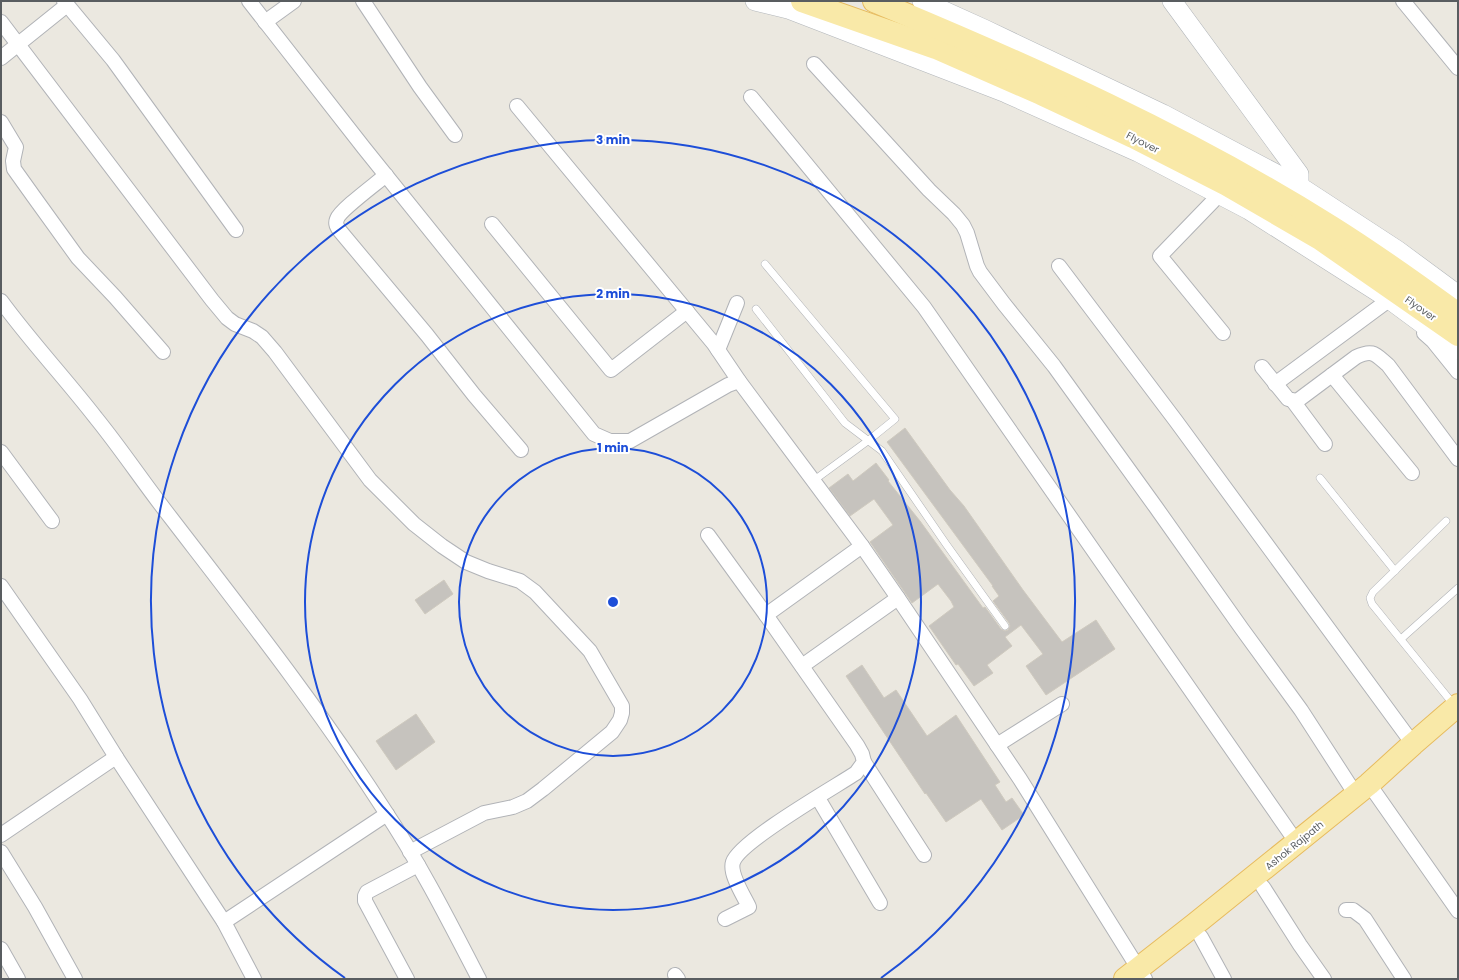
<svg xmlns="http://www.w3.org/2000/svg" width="1459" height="980" font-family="Poppins,sans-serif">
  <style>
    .building { fill: #c6c3be; stroke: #cfcabf }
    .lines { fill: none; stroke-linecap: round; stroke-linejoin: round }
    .lane-casing { stroke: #b1b3b7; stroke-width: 8 }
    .street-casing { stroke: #b1b3b7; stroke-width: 16 }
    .secondary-casing { stroke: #b2b6ba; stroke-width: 20 }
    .primary-casing { stroke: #e7bb5e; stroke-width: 24 }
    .lane { stroke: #fff; stroke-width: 7 }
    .street { stroke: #fff; stroke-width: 14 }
    .secondary { stroke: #fff; stroke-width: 19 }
    .primary { stroke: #f9e9a8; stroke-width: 22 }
    .ring { fill: none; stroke: #1d4ed8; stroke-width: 2 }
    .labels { text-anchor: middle; stroke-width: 4; stroke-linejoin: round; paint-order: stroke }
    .street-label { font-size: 10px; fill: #595d60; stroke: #fff }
    .centre { fill: #1d4ed8; stroke: #fff; stroke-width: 2 }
    .ring-label { font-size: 12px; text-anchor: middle; font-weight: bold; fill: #1d4ed8; stroke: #fff; stroke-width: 4; stroke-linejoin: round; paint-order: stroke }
  </style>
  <rect width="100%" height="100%" fill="#ebe8e0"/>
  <g class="building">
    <path d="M905,428L950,490L964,506L1023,590L1062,642L1096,620L1115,649L1046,695L1026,666L1043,654L1021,625L1005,637L1012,646L987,665L993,673L974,686L958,664L956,665L929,626L954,607L951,601L938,584L912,603L870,542L893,525L874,499L850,516L829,488L848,474L853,481L876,463L889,480L888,481L920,521L983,608L985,607L1001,629L1005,631L1008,630L1010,626L1009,623L993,601L999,596L992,586H993L887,442Z"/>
    <path d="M444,580L453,594L425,614L415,600Z"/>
    <path d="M862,665L884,698L896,690L927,736L956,715L1000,782L995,785L1006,802L1012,798L1024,815L1002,830L981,799L946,822L926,793L925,794L846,676Z"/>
    <path d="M416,714L435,742L396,770L376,741Z"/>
  </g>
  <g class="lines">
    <g class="lane-casing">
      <g id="lane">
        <path d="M765,264L895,419L869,440L813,481"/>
        <path d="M756,309L845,423L882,451L946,544L1005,626"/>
        <path d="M1320,478L1395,571"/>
        <path d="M1446,521L1373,592L1370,598L1372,604L1454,705"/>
        <path d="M1401,639L1458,588"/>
      </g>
    </g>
    <g class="street-casing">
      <g id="street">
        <path d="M64,1L113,60L236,230"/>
        <path d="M249,1L364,148L594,434L610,441H630L728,385L739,381"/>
        <path d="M363,1L420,87L455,135"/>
        <path d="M1403,1L1458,68"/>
        <path d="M1,22L212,300L227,318L235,324L253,331L262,337L275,352L370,480L414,524L442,546L466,562L488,571L520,581L535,592L590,651L622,706V713L620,720L612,732L543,789L527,801L513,807L484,813L410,852"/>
        <path d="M265,22L294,1"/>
        <path d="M1,58L67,5"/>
        <path d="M814,64L929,190L954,214L963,225L967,233L977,266L980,272L1004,304L1054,366L1155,506L1242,629L1301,710L1356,795"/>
        <path d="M751,97L924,307L1297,843"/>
        <path d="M517,106L714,344L739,381L862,546L898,598L1020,779L1145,979"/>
        <path d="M1,122L16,147L13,161L14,169L34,197L78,258L115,297L163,352"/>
        <path d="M386,175C377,183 340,210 337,219C335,224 337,227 340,231L427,335L474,395L521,450"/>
        <path d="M1219,195L1160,256L1223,333"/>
        <path d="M492,224L611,370L687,311"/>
        <path d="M1059,266L1176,421L1413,744"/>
        <path d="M1,301C31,342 65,378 96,418C122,450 145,485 171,518C244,613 318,707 383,808C419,862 449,921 479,979"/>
        <path d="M1424,333L1433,341L1458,372"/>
        <path d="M718,350L737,303"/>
        <path d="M1262,367L1288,399L1297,401L1356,357C1373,349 1375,354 1388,365L1458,459"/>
        <path d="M1332,375L1412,473"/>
        <path d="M1275,384L1386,302"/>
        <path d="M1293,401L1325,444"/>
        <path d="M1,452L52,521"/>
        <path d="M708,535L766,615"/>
        <path d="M1,586L80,699L116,757L224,922L254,979"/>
        <path d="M802,666L898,598"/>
        <path d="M997,745L1062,704"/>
        <path d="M864,762L924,855"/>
        <path d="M1369,784L1458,911"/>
        <path d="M818,798L880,903"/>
        <path d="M1,835L116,757"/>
        <path d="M1,852L35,907L75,979"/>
        <path d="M1263,887L1300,945L1324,979"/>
        <path d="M1346,910H1353L1365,919L1404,979"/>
        <path d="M725,919L749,907C744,896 729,874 733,862C740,841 833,788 856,773L864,762L862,754L857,745L766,615L862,546"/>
        <path d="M224,922L387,814"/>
        <path d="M1201,937L1224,979"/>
        <path d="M1,949L18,979"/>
        <path d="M675,975L678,979"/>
        <path d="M407,979L365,901V896L367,892L418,865"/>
      </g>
    </g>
    <g class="secondary-casing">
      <g id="secondary">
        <path d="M755,1L788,9L1006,93L1138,152L1249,210L1389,299L1458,350"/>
        <path d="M922,1L984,29L1163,114L1299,186L1397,250L1458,295"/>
        <path d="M1172,1L1299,174V186"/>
      </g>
    </g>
    <g class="primary-casing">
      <g id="primary">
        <path d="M802,1L936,48L1041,94L1133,137L1227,185L1320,239L1458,335"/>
        <path d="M874,1C1031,66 1187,136 1332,227C1375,254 1417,284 1458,314"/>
        <path d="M1125,979L1194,925L1369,784L1413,744L1458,705"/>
      </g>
    </g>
    <use href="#lane" class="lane"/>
    <use href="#street" class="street"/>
    <use href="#secondary" class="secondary"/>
    <use href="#primary" class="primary"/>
  </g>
  <g class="ring">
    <circle cx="613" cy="602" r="154"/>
    <circle cx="613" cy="602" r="308"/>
    <path d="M345 978A462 462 0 1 1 881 978"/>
  </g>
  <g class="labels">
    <g class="street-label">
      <text transform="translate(1143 142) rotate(27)" y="4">Flyover</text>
      <text transform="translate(1421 308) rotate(35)" y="4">Flyover</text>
      <text transform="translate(1294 845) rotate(-39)" y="4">Ashok Rajpath</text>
    </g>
  </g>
  <circle cx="613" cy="602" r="6" class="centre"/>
  <g class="ring-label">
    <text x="613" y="144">3 min</text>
    <text x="613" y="298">2 min</text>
    <text x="613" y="452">1 min</text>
  </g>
  <rect width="1459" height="980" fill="none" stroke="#595d60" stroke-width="4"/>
</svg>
